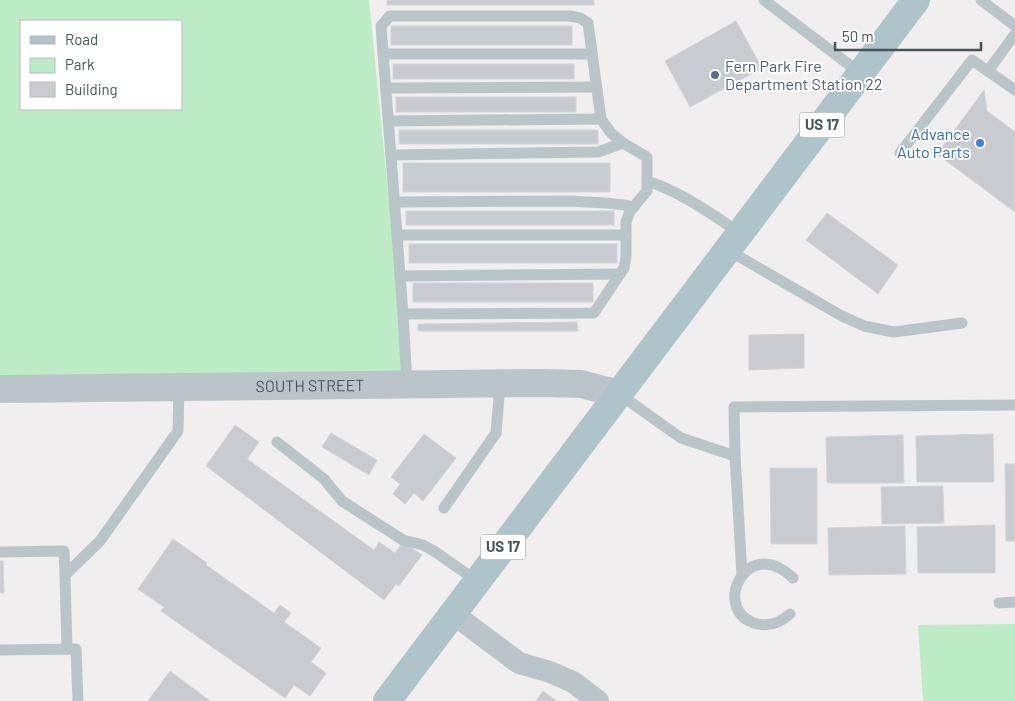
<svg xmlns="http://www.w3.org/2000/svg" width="1015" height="701" font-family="Barlow,sans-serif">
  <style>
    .green { fill: #beecc6; fill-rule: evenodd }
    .building { fill: #c8ccd0; stroke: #d2d5d9 }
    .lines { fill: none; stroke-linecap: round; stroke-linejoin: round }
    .service { stroke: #bac5ca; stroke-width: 11 }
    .minor { stroke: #bac5ca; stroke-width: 22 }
    .tertiary { stroke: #bac5ca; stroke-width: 28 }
    .primary { stroke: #afc3cb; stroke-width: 28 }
    .service-dot { fill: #5c6f8a; stroke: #fff; stroke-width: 2 }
    .shop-dot { fill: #3f7fe0; stroke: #fff; stroke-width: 2 }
    .labels { text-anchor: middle; stroke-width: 4; stroke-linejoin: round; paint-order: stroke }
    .shield { fill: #fff; stroke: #7e888c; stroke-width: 1 }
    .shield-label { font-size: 15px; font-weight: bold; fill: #47555a }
    .service-label { font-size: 16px; fill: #4e5e75; stroke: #fff; text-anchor: start }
    .shop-label { font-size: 16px; fill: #366cbe; stroke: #fff; text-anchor: end }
    .street-label { font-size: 16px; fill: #47555a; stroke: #fff }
  </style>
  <rect width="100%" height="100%" fill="#f0eeee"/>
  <g class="green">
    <path d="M0,0H369L406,373L0,378ZM21,21H181V109H21Z"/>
    <path d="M1015,624V701H923L918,625Z"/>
  </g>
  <g class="building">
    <rect x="387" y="0" width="207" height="5"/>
    <path d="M736,21L762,68L690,107L665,61Z"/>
    <rect x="391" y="26" width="181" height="19"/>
    <rect x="393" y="64" width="181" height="15"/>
    <path d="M984,90L987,111L1015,132V212L937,154Z"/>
    <rect x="396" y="97" width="180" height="15"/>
    <rect x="399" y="130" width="199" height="14"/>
    <rect x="403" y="163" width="207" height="29"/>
    <rect x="406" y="211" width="208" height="14"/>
    <path d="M827,213L898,265L878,294L806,240Z"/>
    <rect x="409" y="244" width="208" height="19"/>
    <rect x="413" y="283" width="180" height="19"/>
    <path d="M577,322L578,331H418V324Z"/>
    <path d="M804,334V368L749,370V335Z"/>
    <path d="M235,425L259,442L247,459L374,550L379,542L395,553L403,542L422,555L399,586L396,584L384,600L206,466Z"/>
    <path d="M331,433L377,460L369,475L322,447Z"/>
    <path d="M424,434L456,458L423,501L414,493L405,504L393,494L400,484L391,477Z"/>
    <path d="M993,434L994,482H917L916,436Z"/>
    <path d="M903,435L904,483H827L826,437Z"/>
    <path d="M1005,464H1015V541H1006Z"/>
    <path d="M770,468H817V544H771Z"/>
    <path d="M943,486L944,523L882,524L881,487Z"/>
    <path d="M995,525V573H918L917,527Z"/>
    <path d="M905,526L906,574L829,575L828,528Z"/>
    <path d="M173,539L207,563L206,565L274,613L280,605L291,613L284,622L321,648L311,662L326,673L310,696L294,685L285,698L161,611L164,607L138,589Z"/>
    <path d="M0,561H3L4,593H0Z"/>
    <path d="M170,671L210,701H148Z"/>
    <path d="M543,691L557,701H536Z"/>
  </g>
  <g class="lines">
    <g class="service">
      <path d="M764,0L860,73"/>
      <path d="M981,0L1015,26"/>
      <path d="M383,54H592"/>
      <path d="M988,71L1015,34"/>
      <path d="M386,88L596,87"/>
      <path d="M389,121L601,119"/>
      <path d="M900,153L972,60L1015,90"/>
      <path d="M391,155L598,152L623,143"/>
      <path d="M647,181C681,192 710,213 740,233"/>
      <path d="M395,202L572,201C593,203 614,202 634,207"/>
      <path d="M397,235H626"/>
      <path d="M726,249L840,315L864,326L894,332L962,323"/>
      <path d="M400,276L620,274"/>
      <path d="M403,314L594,313L624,268L626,257V222L630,211L647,191V157L623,143L611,133L601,119L588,23L580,18L570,16H390L381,26L403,314L407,384"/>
      <path d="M619,394L681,438L735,456L734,407L1015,405"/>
      <path d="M277,442L324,479L342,501L403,540L423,545L434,551L477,581"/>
      <path d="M735,456L742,575"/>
      <path d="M444,508L496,433L500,384"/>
      <path d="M0,552L64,551L65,575"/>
      <path d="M999,603L1015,602"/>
      <path d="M790,614C781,622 771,627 758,624C709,613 746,532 793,578"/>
      <path d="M67,649L65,575L100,541L178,431L179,387"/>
      <path d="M0,650L76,649L78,701"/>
    </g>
    <path class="minor" d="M452,613L519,663L550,672L573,682L598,701"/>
    <path class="tertiary" id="s1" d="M0,389L541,383L581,384L619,394"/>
    <path class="primary" d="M387,701L916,0"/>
  </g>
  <circle class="service-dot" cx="715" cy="75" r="5"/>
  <circle class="shop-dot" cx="980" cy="143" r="5"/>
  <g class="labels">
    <g class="shield">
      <rect x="799.5" y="112.5" width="45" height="25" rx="4"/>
      <rect x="480.5" y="534.5" width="45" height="25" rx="4"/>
    </g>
    <g class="shield-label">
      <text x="822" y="130">US 17</text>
      <text x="503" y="552">US 17</text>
    </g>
    <g class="service-label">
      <text x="725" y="72">Fern Park Fire<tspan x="725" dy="18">Department Station 22</tspan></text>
    </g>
    <g class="shop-label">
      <text x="970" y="140">Advance<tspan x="970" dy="18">Auto Parts</tspan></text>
    </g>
    <g class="street-label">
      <text dy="6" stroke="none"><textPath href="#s1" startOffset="310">SOUTH STREET</textPath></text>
    </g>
  </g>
  <rect x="20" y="20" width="162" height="90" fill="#ffffff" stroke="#b5bbbd"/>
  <rect x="30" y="36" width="25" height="8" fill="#afc3cb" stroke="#b5bbbd"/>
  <text x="65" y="45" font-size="15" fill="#47555a">Road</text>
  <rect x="30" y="58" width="25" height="15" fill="#beecc6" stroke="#b5bbbd"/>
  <text x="65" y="70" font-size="15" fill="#47555a">Park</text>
  <rect x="30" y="82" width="25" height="15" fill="#c8ccd0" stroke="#b5bbbd"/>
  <text x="65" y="95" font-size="15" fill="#47555a">Building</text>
  <path d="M835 42v8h146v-8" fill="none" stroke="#47555a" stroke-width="2.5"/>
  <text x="842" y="42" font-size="15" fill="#47555a" stroke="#ffffff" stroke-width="4" paint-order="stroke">50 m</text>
</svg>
